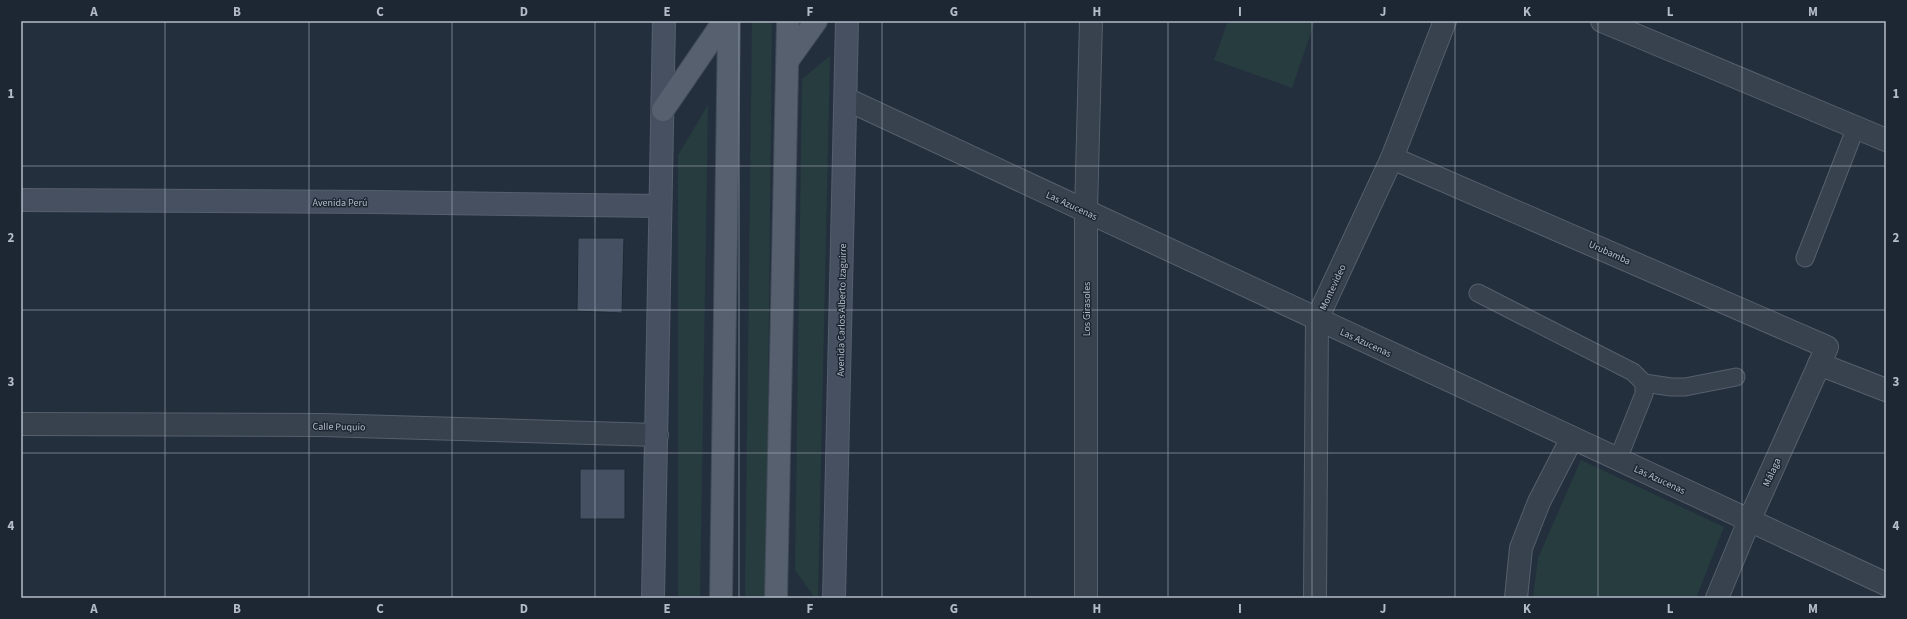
<svg xmlns="http://www.w3.org/2000/svg" width="1907" height="619" font-family="'Source Sans 3',sans-serif">
  <style>
    .green { fill: #263c3f }
    .building { fill: #455162; stroke: #1f2835 }
    .lines { fill: none; stroke-linecap: round; stroke-linejoin: round }
    .lane-casing { stroke: #565f6c; stroke-width: 19 }
    .street-casing { stroke: #565f6c; stroke-width: 24 }
    .secondary-casing { stroke: #565f6c; stroke-width: 24 }
    .primary-casing { stroke: #414a57; stroke-width: 24 }
    .lane { stroke: #38414e; stroke-width: 17 }
    .street { stroke: #38414e; stroke-width: 22 }
    .secondary { stroke: #465061; stroke-width: 22 }
    .primary { stroke: #56606e; stroke-width: 22 }
    .grid { fill: none; stroke: #b4bcc9; stroke-width: 1; stroke-opacity: 0.55 }
    .labels { text-anchor: middle; stroke-width: 3; stroke-linejoin: round; paint-order: stroke }
    .street-label { font-size: 10px; fill: #b4bcc9; stroke: #1d2633 }
    .neatline { fill: none; stroke: #b4bcc9; stroke-width: 1.5 }
    .grid-label { font-size: 13px; text-anchor: middle; font-weight: bold; fill: #b4bcc9 }
  </style>
  <rect width="100%" height="100%" fill="#242f3e"/>
  <g class="green">
    <path d="M752,21H772L766,598H745Z"/>
    <path d="M1228,21H1315L1292,88L1214,60Z"/>
    <path d="M830,56L818,598H815L795,570L802,79Z"/>
    <path d="M708,105L700,598H678V155Z"/>
    <path d="M1581,460L1724,527L1696,598H1533L1538,558Z"/>
  </g>
  <g class="building">
    <path d="M578,238H624L622,313L577,311Z"/>
    <rect x="580" y="469" width="45" height="50"/>
  </g>
  <g class="lines">
    <g class="lane-casing">
      <g id="lane">
        <path d="M1805,258L1856,127"/>
        <path d="M1478,293L1633,372L1644,383V394L1618,459"/>
        <path d="M1644,383L1671,387H1685L1736,377"/>
      </g>
    </g>
    <g class="street-casing">
      <g id="street">
        <path d="M1602,21L1886,140"/>
        <path d="M846,99L1886,584"/>
        <path d="M1392,158L1827,347L1749,521L1717,598"/>
        <path d="M1819,364L1886,390"/>
        <path d="M21,424L322,425L657,435"/>
        <path d="M1086,598V211L1091,21"/>
        <path d="M1315,598L1317,319L1392,158L1445,21"/>
        <path d="M1516,598L1521,548L1539,502L1572,438"/>
      </g>
    </g>
    <g class="secondary-casing">
      <g id="secondary">
        <path d="M21,200L373,202L660,206"/>
        <path d="M653,598L664,21"/>
        <path d="M834,598L847,21"/>
      </g>
    </g>
    <g class="primary-casing">
      <g id="primary">
        <path d="M788,60L816,21"/>
        <path d="M663,110L724,21"/>
        <path d="M721,598L729,21"/>
        <path d="M776,598L788,21"/>
      </g>
    </g>
    <use href="#lane" class="lane"/>
    <use href="#street" class="street"/>
    <use href="#secondary" class="secondary"/>
    <use href="#primary" class="primary"/>
  </g>
  <path class="grid" d="M165,21V598M309,21V598M452,21V598M595,21V598M739,21V598M882,21V598M1025,21V598M1168,21V598M1312,21V598M1455,21V598M1598,21V598M1742,21V598M21,166H1886M21,310H1886M21,453H1886"/>
  <g class="labels">
    <g class="street-label">
      <text x="340" y="206">Avenida Perú</text>
      <text transform="translate(1072 205) rotate(25)" y="4">Las Azucenas</text>
      <text transform="translate(1610 252) rotate(24)" y="4">Urubamba</text>
      <text transform="translate(1332 287) rotate(-65)" y="4">Montevideo</text>
      <text transform="translate(1086 309) rotate(-90)" y="4">Los Girasoles</text>
      <text transform="translate(841 310) rotate(-89)" y="4">Avenida Carlos Alberto Izaguirre</text>
      <text transform="translate(1366 342) rotate(25)" y="4">Las Azucenas</text>
      <text transform="translate(339 426) rotate(1)" y="4">Calle Puquio</text>
      <text transform="translate(1771 472) rotate(-66)" y="4">Málaga</text>
      <text transform="translate(1660 479) rotate(25)" y="4">Las Azucenas</text>
    </g>
  </g>
  <rect width="1907" height="619" fill="none" stroke="#1d2633" stroke-width="44"/>
  <rect x="22" y="22" width="1863" height="575" class="neatline"/>
  <g class="grid-label">
    <text x="94" y="16">A</text>
    <text x="237" y="16">B</text>
    <text x="380" y="16">C</text>
    <text x="524" y="16">D</text>
    <text x="667" y="16">E</text>
    <text x="810" y="16">F</text>
    <text x="954" y="16">G</text>
    <text x="1097" y="16">H</text>
    <text x="1240" y="16">I</text>
    <text x="1383" y="16">J</text>
    <text x="1527" y="16">K</text>
    <text x="1670" y="16">L</text>
    <text x="1813" y="16">M</text>
    <text x="11" y="98">1</text>
    <text x="1896" y="98">1</text>
    <text x="11" y="242">2</text>
    <text x="1896" y="242">2</text>
    <text x="11" y="386">3</text>
    <text x="1896" y="386">3</text>
    <text x="11" y="530">4</text>
    <text x="1896" y="530">4</text>
    <text x="94" y="613">A</text>
    <text x="237" y="613">B</text>
    <text x="380" y="613">C</text>
    <text x="524" y="613">D</text>
    <text x="667" y="613">E</text>
    <text x="810" y="613">F</text>
    <text x="954" y="613">G</text>
    <text x="1097" y="613">H</text>
    <text x="1240" y="613">I</text>
    <text x="1383" y="613">J</text>
    <text x="1527" y="613">K</text>
    <text x="1670" y="613">L</text>
    <text x="1813" y="613">M</text>
  </g>
</svg>
